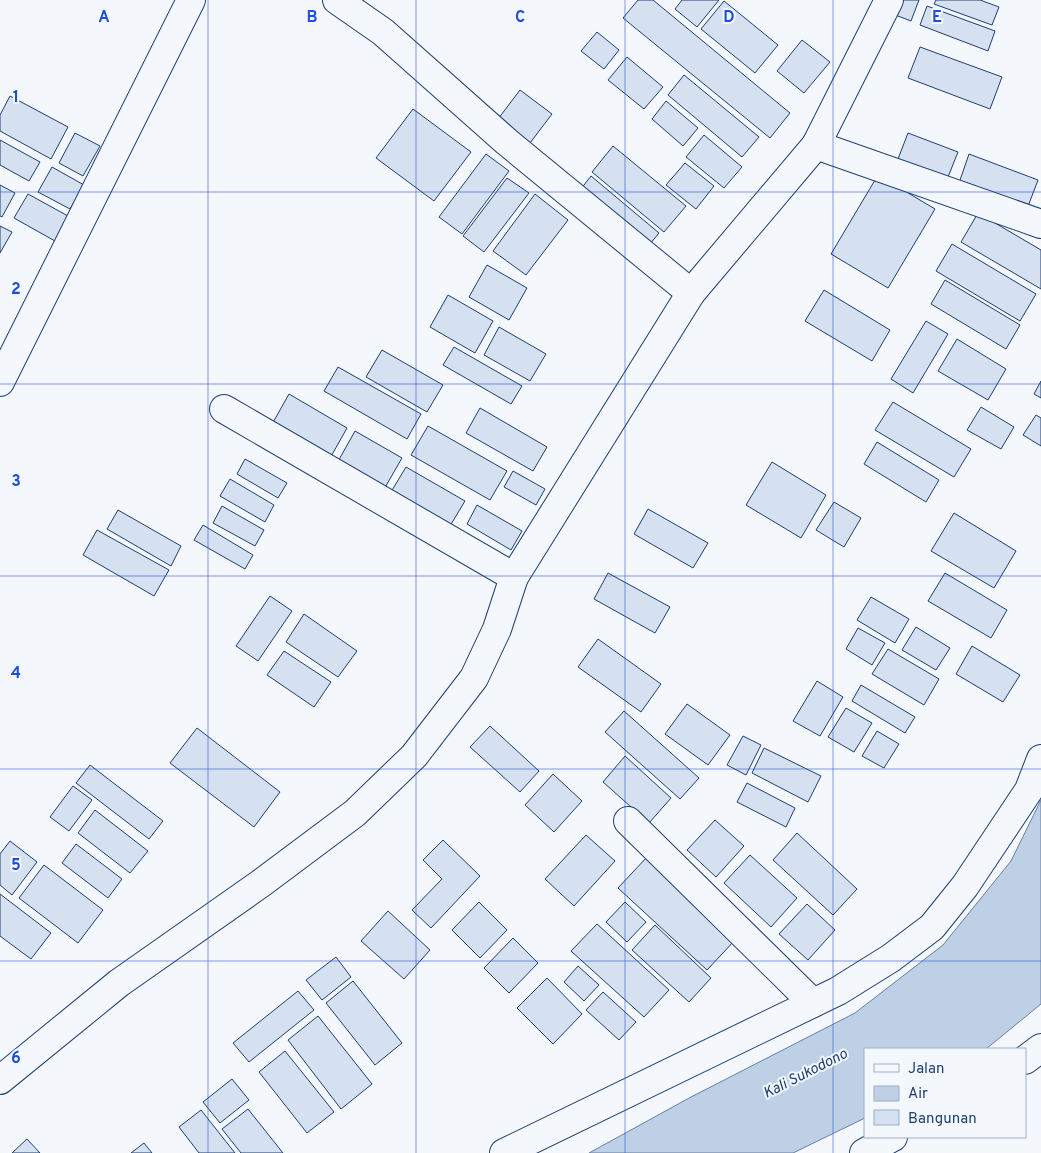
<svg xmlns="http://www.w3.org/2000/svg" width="1041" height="1153" font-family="Overpass,sans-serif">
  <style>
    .water { fill: #bed0e5; stroke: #687fa3 }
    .building { fill: #d5e0f0; stroke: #1d3f73 }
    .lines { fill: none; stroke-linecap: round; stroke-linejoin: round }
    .minor-casing { stroke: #1d3f73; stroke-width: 30 }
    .secondary-casing { stroke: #1d3f73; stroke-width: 30 }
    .minor { stroke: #f4f7fb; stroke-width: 28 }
    .secondary { stroke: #f4f7fb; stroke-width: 28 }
    .grid { fill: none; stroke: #1d4ed8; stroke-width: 1; stroke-opacity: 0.55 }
    .labels { text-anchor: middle; stroke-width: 4; stroke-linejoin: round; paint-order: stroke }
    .water-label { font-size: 15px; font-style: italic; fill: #1d3f73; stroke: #f4f7fb }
    .grid-label { font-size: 16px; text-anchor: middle; font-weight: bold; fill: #1d4ed8; stroke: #f4f7fb; stroke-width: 4; stroke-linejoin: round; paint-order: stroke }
  </style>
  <rect width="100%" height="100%" fill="#f4f7fb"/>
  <path class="water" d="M1041,800V1004L986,1049H865V1118L793,1153H589L691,1097L855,1013L943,945L1011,861Z"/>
  <g class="building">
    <path d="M638,0H653L790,113L770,138L623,18Z"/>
    <path d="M682,0H719L697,27L675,9Z"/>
    <path d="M889,0H919L911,21L885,11Z"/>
    <path d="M936,0H980L999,7L992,25L934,4Z"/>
    <path d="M724,1L778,45L755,73L701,29Z"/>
    <path d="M927,6L995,31L988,51L920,25Z"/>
    <path d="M597,32L619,50L604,69L581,51Z"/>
    <path d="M802,40L830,62L804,93L777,71Z"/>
    <path d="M920,47L1002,77L990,109L908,78Z"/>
    <path d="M627,57L663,87L644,109L608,80Z"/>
    <path d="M684,75L759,137L742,157L668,95Z"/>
    <path d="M520,90L552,114L530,143L498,119Z"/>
    <path d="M10,96L68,127L51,159L0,131V115Z"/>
    <path d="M666,101L698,128L683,146L652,119Z"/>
    <path d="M413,109L471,152L434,201L376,158Z"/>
    <path d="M75,133L100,146L83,176L59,163Z"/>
    <path d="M908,133L958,152L948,177L898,159Z"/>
    <path d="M704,135L742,167L724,188L686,157Z"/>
    <path d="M0,140L40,162L29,181L0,165Z"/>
    <path d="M613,146L686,206L664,232L592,172Z"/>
    <path d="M486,154L509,171L462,234L439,217Z"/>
    <path d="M969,154L1038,180L1027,209L959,183Z"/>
    <path d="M685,163L714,186L696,209L666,185Z"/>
    <path d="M52,167L84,185L70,209L38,192Z"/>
    <path d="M878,175L935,209L888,288L831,254Z"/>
    <path d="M591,176L659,233L645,250L577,194Z"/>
    <path d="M507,178L529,193L484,252L463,236Z"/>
    <path d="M0,185L15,193L2,217L0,216Z"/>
    <path d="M28,194L68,216L55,241L14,218Z"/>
    <path d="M535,194L568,220L526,275L493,251Z"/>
    <path d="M978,213L1041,250V289L961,242Z"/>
    <path d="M0,226L12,232L0,253Z"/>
    <path d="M952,244L1036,294L1020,321L936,271Z"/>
    <path d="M487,265L527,288L509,320L469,297Z"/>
    <path d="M945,280L1020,325L1006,349L931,304Z"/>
    <path d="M824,290L890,330L872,361L805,321Z"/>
    <path d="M448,295L493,321L475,353L430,327Z"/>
    <path d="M926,321L948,334L913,393L891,379Z"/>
    <path d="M499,327L546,354L530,381L484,355Z"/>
    <path d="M957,339L1006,369L988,400L938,371Z"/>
    <path d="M454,347L522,386L511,404L443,365Z"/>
    <path d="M382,350L443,385L427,412L366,377Z"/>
    <path d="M338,367L421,414L407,439L324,391Z"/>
    <path d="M1041,381V398L1034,394Z"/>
    <path d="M289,394L347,428L329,460L271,426Z"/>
    <path d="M893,402L971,449L954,477L875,430Z"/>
    <path d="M981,407L1014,427L1001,449L967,430Z"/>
    <path d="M480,408L547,447L533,471L466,433Z"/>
    <path d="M1036,415L1041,418V446L1023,435Z"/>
    <path d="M428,426L507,471L490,500L411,455Z"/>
    <path d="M355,431L402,458L383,491L336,465Z"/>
    <path d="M877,442L939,480L926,502L864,464Z"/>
    <path d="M245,459L287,483L278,498L237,474Z"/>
    <path d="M772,462L826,495L801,538L746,505Z"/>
    <path d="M406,467L465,501L450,526L391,492Z"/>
    <path d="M513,471L545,489L536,505L504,487Z"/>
    <path d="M230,479L274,505L265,522L220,496Z"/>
    <path d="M834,502L861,518L844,547L816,530Z"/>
    <path d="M477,505L522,531L511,550L467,524Z"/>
    <path d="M222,506L264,530L255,546L213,523Z"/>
    <path d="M648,509L708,543L693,568L634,534Z"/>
    <path d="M118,510L181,546L171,566L107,529Z"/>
    <path d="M954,513L1016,551L994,588L931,551Z"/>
    <path d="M203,525L253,555L245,569L194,540Z"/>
    <path d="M97,530L169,570L154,596L83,555Z"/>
    <path d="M608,573L670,607L655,633L594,599Z"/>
    <path d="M945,573L1007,610L991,638L928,601Z"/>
    <path d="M270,596L292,611L258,661L236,646Z"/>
    <path d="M871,597L909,619L895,643L857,620Z"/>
    <path d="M304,614L357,651L338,677L286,642Z"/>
    <path d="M916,627L950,648L936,670L902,650Z"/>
    <path d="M858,628L885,643L872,665L846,649Z"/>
    <path d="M598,639L661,684L641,712L578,667Z"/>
    <path d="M972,646L1020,675L1003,702L956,674Z"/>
    <path d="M888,649L939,679L924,705L872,674Z"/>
    <path d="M284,651L331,682L314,707L267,675Z"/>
    <path d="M817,681L843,697L820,736L793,721Z"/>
    <path d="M861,685L915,717L905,733L852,701Z"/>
    <path d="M687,704L730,735L708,765L665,734Z"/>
    <path d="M846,708L872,723L854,752L828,737Z"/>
    <path d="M624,711L699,778L680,799L605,732Z"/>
    <path d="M490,726L539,771L520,792L470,747Z"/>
    <path d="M197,728L280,792L254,827L170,763Z"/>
    <path d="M877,731L899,744L884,768L862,756Z"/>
    <path d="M743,736L761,745L746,775L727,765Z"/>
    <path d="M764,748L821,776L808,802L752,773Z"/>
    <path d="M625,756L671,798L649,823L603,782Z"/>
    <path d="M90,765L163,821L149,839L76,783Z"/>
    <path d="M553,774L582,801L554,832L525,805Z"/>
    <path d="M747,783L795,808L786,827L737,802Z"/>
    <path d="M73,786L92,800L69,831L50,817Z"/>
    <path d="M95,810L148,851L130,873L78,833Z"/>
    <path d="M715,820L744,846L716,877L687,850Z"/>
    <path d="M797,833L857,889L833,915L773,860Z"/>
    <path d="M586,835L615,861L574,906L545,879Z"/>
    <path d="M443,840L480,876L431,928L412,910L442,879L423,860Z"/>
    <path d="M10,841L37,862L12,895L0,885V854Z"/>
    <path d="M76,844L122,879L108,898L62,863Z"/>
    <path d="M750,855L797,898L771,927L724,883Z"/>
    <path d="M647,857L736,939L707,970L618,888Z"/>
    <path d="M44,865L103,910L78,943L19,898Z"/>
    <path d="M0,894L51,933L31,959L0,936Z"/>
    <path d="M479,902L507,930L480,958L452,930Z"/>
    <path d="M625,902L646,922L627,942L606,922Z"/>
    <path d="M807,904L835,930L808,960L779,934Z"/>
    <path d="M388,911L430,950L404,979L361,941Z"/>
    <path d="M597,924L669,990L644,1017L571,951Z"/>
    <path d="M655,925L711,978L689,1002L632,950Z"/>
    <path d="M513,938L538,963L509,993L484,968Z"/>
    <path d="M336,957L351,977L322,1000L306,980Z"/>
    <path d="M578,966L599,985L584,1001L564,982Z"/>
    <path d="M547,978L582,1014L553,1044L517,1008Z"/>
    <path d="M353,981L402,1043L375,1065L326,1003Z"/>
    <path d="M298,991L314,1010L249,1062L233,1043Z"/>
    <path d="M603,992L636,1022L619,1040L586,1010Z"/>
    <path d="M318,1016L372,1084L341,1109L288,1040Z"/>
    <path d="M285,1051L334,1112L307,1133L259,1072Z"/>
    <path d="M232,1079L249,1100L220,1123L203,1102Z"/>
    <path d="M248,1109L283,1153H241L222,1129Z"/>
    <path d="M201,1110L235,1153H199L179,1127Z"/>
    <path d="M27,1139L40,1153H12Z"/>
    <path d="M144,1143L152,1153H131Z"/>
  </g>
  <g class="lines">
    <g class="minor-casing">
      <g id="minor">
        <path d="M337,0L383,32L507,142L691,293"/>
        <path d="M816,145L1041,224"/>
        <path d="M0,382L191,0"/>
        <path d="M224,409L514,577"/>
        <path d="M628,821L813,1003"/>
        <path d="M1025,1060L1041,1048"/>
        <path d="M0,1080L119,983L260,884L355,813L414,756L474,678L497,629L514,577L691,293L816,145L889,0"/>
        <path d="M864,1153L893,1137"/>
      </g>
    </g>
    <g class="secondary-casing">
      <path id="secondary" d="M504,1153L838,991L891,958L932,927L965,886L1029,790L1041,759"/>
    </g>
    <use href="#minor" class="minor"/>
    <use href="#secondary" class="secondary"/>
  </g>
  <path class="grid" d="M208,0V1153M416,0V1153M625,0V1153M833,0V1153M0,192H1041M0,384H1041M0,576H1041M0,769H1041M0,961H1041"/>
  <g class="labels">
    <g class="water-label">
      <text transform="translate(805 1073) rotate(-27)" y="5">Kali Sukodono</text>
    </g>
  </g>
  <g class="grid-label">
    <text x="104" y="22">A</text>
    <text x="312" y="22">B</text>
    <text x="520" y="22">C</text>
    <text x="729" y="22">D</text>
    <text x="937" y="22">E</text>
    <text x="16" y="102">1</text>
    <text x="16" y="294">2</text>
    <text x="16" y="486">3</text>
    <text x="16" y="678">4</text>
    <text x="16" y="870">5</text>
    <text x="16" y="1063">6</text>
  </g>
  <rect x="864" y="1048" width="162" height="90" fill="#f4f7fb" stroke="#9eadc5"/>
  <rect x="874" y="1064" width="25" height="8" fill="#f4f7fb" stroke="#9eadc5"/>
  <text x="908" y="1073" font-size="15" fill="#1d3f73">Jalan</text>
  <rect x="874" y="1086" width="25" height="15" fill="#bed0e5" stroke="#9eadc5"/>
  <text x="908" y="1098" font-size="15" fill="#1d3f73">Air</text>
  <rect x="874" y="1110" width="25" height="15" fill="#d5e0f0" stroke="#9eadc5"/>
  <text x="908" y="1123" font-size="15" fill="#1d3f73">Bangunan</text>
</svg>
